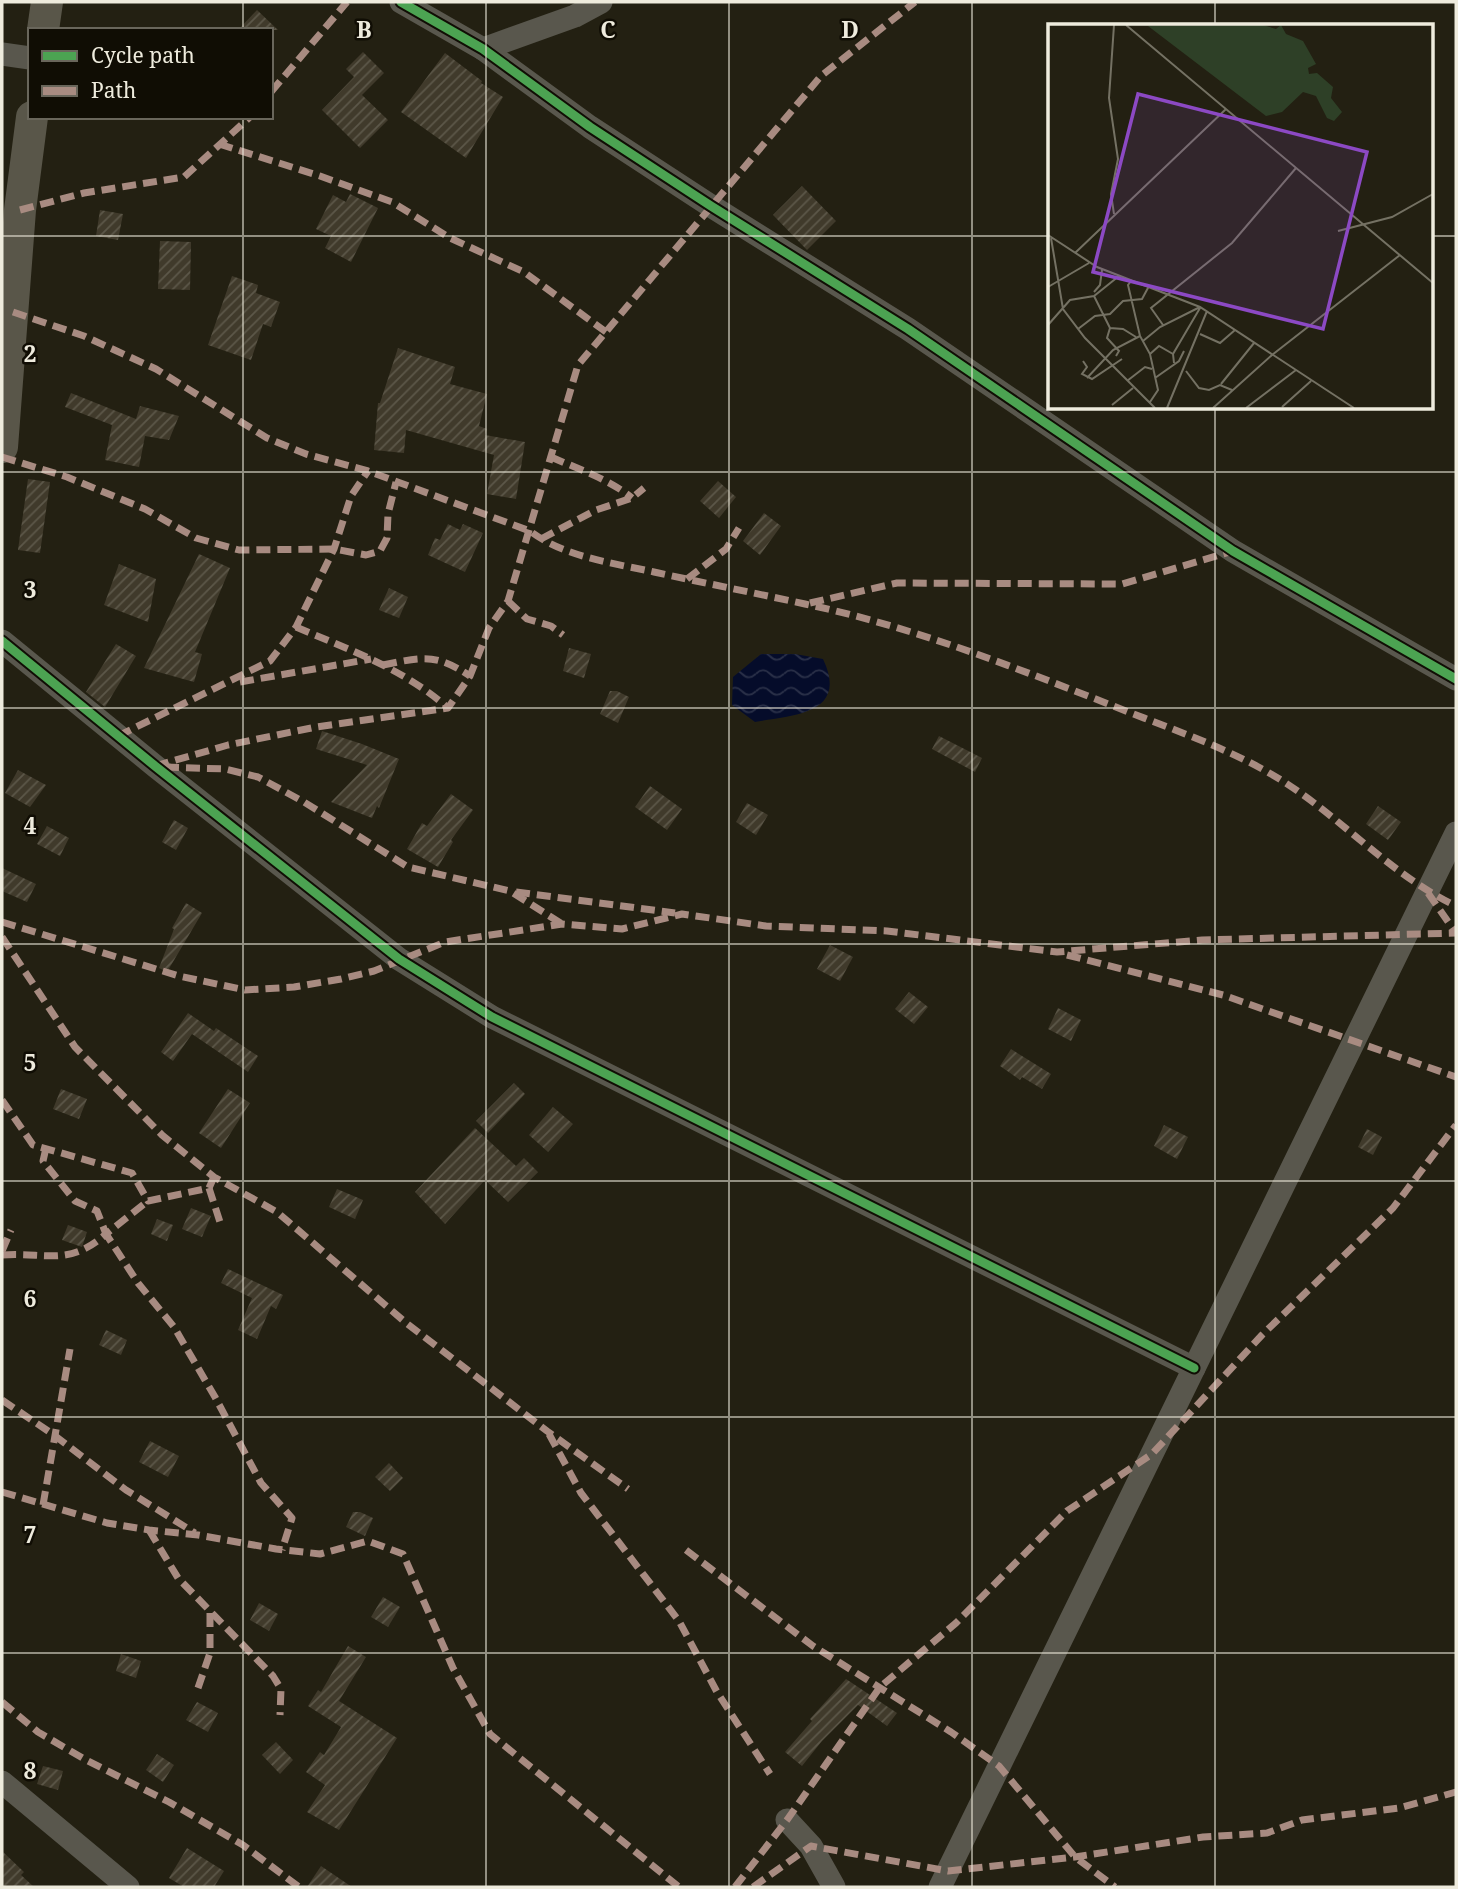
<svg xmlns="http://www.w3.org/2000/svg" width="1458" height="1889" font-family="'Noto Serif',serif">
  <style>
    .water { fill: url(#water-waves) }
    .building { fill: url(#building-hatch) }
    .lines { fill: none; stroke-linecap: round; stroke-linejoin: round }
    .minor { stroke: #59574d; stroke-width: 23 }
    .secondary { stroke: #595649; stroke-width: 32 }
    .quiet { stroke: #a88b81; stroke-width: 7; stroke-dasharray: 14 7; stroke-linecap: butt }
    .cycleway-casing { stroke: #100d04; stroke-width: 13 }
    .cycleway { stroke: #4ca352; stroke-width: 9 }
    .grid { fill: none; stroke: #eeebdd; stroke-width: 2; stroke-opacity: 0.55 }
    .inset-road { fill: none; stroke: #747163; stroke-width: 2 }
    .view { fill: #8c49c4; fill-opacity: 0.15; stroke: #8c49c4; stroke-width: 3.5 }
    .inset-edge { fill: none; stroke: #eeebdd; stroke-width: 3.5 }
    .grid-label { font-size: 23px; text-anchor: middle; font-weight: bold; fill: #eeebdd; stroke: #100d04; stroke-width: 5; stroke-linejoin: round; paint-order: stroke }
  </style>
  <defs>
    <pattern id="water-waves" width="16" height="10" patternUnits="userSpaceOnUse" patternTransform="scale(1.75)"><rect width="16" height="10" fill="#050c2a"/><path d="M0 5q4-4 8 0t8 0" fill="none" stroke="#2a3048"/></pattern>
    <pattern id="building-hatch" width="6" height="6" patternUnits="userSpaceOnUse" patternTransform="scale(1.75)"><rect width="6" height="6" fill="#403a2b"/><path d="M-1 1l2-2M0 6l6-6M5 7l2-2" fill="none" stroke="#5c5749"/></pattern>
  </defs>
  <rect width="100%" height="100%" fill="#232012"/>
  <path class="water" d="M761,654H795L823,659C849,714 794,715 755,722L732,705L733,677Z"/>
  <g class="building">
    <path d="M257,10L278,30H238Z"/>
    <path d="M363,52L384,73L362,95L388,120L360,148L322,110L354,77L346,69Z"/>
    <path d="M445,53L482,81L481,83L503,97L466,158L401,112Z"/>
    <path d="M802,186L836,221L807,250L773,215Z"/>
    <path d="M350,194L378,208L351,262L325,248L331,236L316,229L333,195L346,202Z"/>
    <path d="M100,210L123,214L118,240L96,236Z"/>
    <path d="M160,241L191,242L190,290L158,289Z"/>
    <path d="M232,276L258,285L256,293L280,302L271,327L263,324L251,360L208,345Z"/>
    <path d="M398,348L455,367L450,384L487,394L479,426L487,429L485,435L525,442L516,499L487,494L494,455L406,430L404,453L374,450L378,403H380Z"/>
    <path d="M71,393L136,419L140,406L179,416L169,440L145,436L139,467L105,460L112,425L65,407Z"/>
    <path d="M28,479L50,482L40,553L18,550Z"/>
    <path d="M718,481L736,497L719,518L700,501Z"/>
    <path d="M764,513L781,526L760,555L743,541Z"/>
    <path d="M448,524L460,530L463,524L483,533L465,572L428,555L435,538L440,540Z"/>
    <path d="M199,554L230,568L195,652L202,654L194,682L144,668Z"/>
    <path d="M119,564L156,579L148,622L104,605Z"/>
    <path d="M389,588L408,597L399,618L379,610Z"/>
    <path d="M116,644L136,656L105,707L86,692Z"/>
    <path d="M569,648L591,654L584,678L563,671Z"/>
    <path d="M610,691H617L629,697L618,723L600,714Z"/>
    <path d="M322,731L362,744L399,759L379,808L377,806L372,818L331,802L367,765L316,749Z"/>
    <path d="M939,736L982,758L975,772L932,749Z"/>
    <path d="M18,770L46,785L30,807L5,793Z"/>
    <path d="M650,786L682,809L667,830L635,807Z"/>
    <path d="M451,794L473,810L451,840L453,842L438,867L407,849L422,823L427,826Z"/>
    <path d="M747,803L768,815L756,835L736,822Z"/>
    <path d="M1378,806L1401,822L1388,840L1366,824Z"/>
    <path d="M174,820L188,828L176,850L162,842Z"/>
    <path d="M47,826L69,838L60,856L37,844Z"/>
    <path d="M2,868L36,884L27,902L2,891Z"/>
    <path d="M186,903L202,913L167,972L159,968L174,929L172,928Z"/>
    <path d="M830,945L853,957L840,981L817,969Z"/>
    <path d="M909,992L928,1007L914,1024L895,1009Z"/>
    <path d="M1058,1008L1081,1020L1071,1041L1048,1029Z"/>
    <path d="M188,1013L214,1031L216,1028L258,1056L248,1072L192,1034L173,1061L161,1052Z"/>
    <path d="M1011,1049L1051,1074L1042,1089L1022,1077L1020,1080L1000,1066Z"/>
    <path d="M514,1083L525,1094L488,1133L476,1121Z"/>
    <path d="M61,1089L87,1099L79,1119L53,1109Z"/>
    <path d="M228,1089L250,1103L221,1148L199,1133Z"/>
    <path d="M553,1107L573,1124L548,1152L529,1135Z"/>
    <path d="M1164,1125L1188,1137L1177,1159L1154,1146Z"/>
    <path d="M475,1128L516,1166L524,1158L538,1172L508,1202L485,1180L445,1224L415,1192Z"/>
    <path d="M1367,1129L1382,1137L1373,1155L1358,1147Z"/>
    <path d="M337,1189L363,1200L355,1219L329,1207Z"/>
    <path d="M191,1208L211,1216L202,1237L182,1229Z"/>
    <path d="M157,1219L173,1225L167,1241L151,1234Z"/>
    <path d="M68,1225L87,1232L82,1247L62,1240Z"/>
    <path d="M228,1269L283,1295L276,1309L271,1306L257,1339L238,1330L252,1298L221,1283Z"/>
    <path d="M106,1330L127,1340L121,1355L99,1345Z"/>
    <path d="M150,1441L179,1456L168,1477L139,1462Z"/>
    <path d="M389,1463L403,1478L390,1491L375,1477Z"/>
    <path d="M353,1512H360L373,1518L365,1536L346,1527Z"/>
    <path d="M383,1597L400,1607L388,1627L371,1617Z"/>
    <path d="M259,1603L278,1614L269,1631L250,1620Z"/>
    <path d="M348,1646L366,1657L339,1701L397,1738L339,1830L307,1812L325,1785L306,1772L320,1752L324,1755L341,1727L308,1706L318,1690L321,1692Z"/>
    <path d="M121,1654L141,1661L136,1678L116,1671Z"/>
    <path d="M846,1679L897,1713L887,1726L858,1705L822,1741L802,1766L785,1752L812,1721L810,1719Z"/>
    <path d="M197,1702L218,1713L208,1732L186,1720Z"/>
    <path d="M276,1742L293,1760L280,1774L262,1755Z"/>
    <path d="M157,1754L174,1765L163,1782L146,1770Z"/>
    <path d="M43,1766L63,1771L58,1790L37,1784Z"/>
    <path d="M187,1848L224,1871L214,1887H184L169,1878Z"/>
    <path d="M2,1851L24,1872L21,1875L34,1887H2Z"/>
    <path d="M321,1866L352,1887H307Z"/>
  </g>
  <g class="lines">
    <g class="minor">
      <path d="M401,2L483,49L590,127L711,206L908,329L1233,551L1456,679"/>
      <path d="M483,49L575,16L601,2"/>
      <path d="M2,54L30,58"/>
      <path d="M2,641L155,766L399,959L492,1017L1194,1368"/>
      <path d="M2,1782L128,1887"/>
      <path d="M787,1820L811,1846L834,1887"/>
      <path d="M940,1887L1456,833"/>
    </g>
    <g class="secondary">
      <path d="M43,30L47,2"/>
      <path d="M2,447L20,210L32,117"/>
    </g>
    <g class="quiet">
      <path d="M271,92L347,2"/>
      <path d="M219,144L320,176L392,202L450,238L524,272L606,332"/>
      <path d="M20,210L84,193L184,177L250,117"/>
      <path d="M13,312L84,336L156,369L267,438L306,454L368,471L530,531C564,557 613,563 654,572C704,583 755,593 805,604C910,626 1011,666 1111,705C1165,727 1221,745 1271,774C1337,812 1387,873 1456,906"/>
      <path d="M2,457L67,477L145,509L196,538L239,550L334,549L366,555L380,551L387,538L388,514L396,482"/>
      <path d="M551,457C578,469 609,479 632,498"/>
      <path d="M541,539L596,510L632,498L644,488"/>
      <path d="M687,579L726,549L739,528"/>
      <path d="M508,601L527,619L551,626L563,635"/>
      <path d="M810,603L897,583L1122,584L1233,551"/>
      <path d="M296,627C350,650 404,669 448,708"/>
      <path d="M383,665C423,657 435,653 470,676"/>
      <path d="M240,682L371,659"/>
      <path d="M118,736L270,661L296,627L334,549L351,496L368,471"/>
      <path d="M155,766L228,745L316,727L448,708L470,676L489,628L508,601L578,365L821,76L915,2"/>
      <path d="M165,767L225,769L258,777L304,802L408,867L510,891L562,924"/>
      <path d="M516,892L675,913"/>
      <path d="M1428,893L1456,933"/>
      <path d="M2,922L179,976L245,990L294,987L341,979L374,971L445,942L562,924L622,929L682,914L766,926L887,931L1057,952L1202,940L1456,933"/>
      <path d="M2,937L75,1047L162,1135L214,1177L277,1212L405,1322L547,1431L628,1489"/>
      <path d="M1067,955L1223,995L1456,1077"/>
      <path d="M2,1100L33,1145L132,1173L148,1201L209,1188L214,1177"/>
      <path d="M46,1148L43,1161L75,1201L97,1211L106,1234L148,1201"/>
      <path d="M209,1188L220,1222"/>
      <path d="M2,1251L11,1230"/>
      <path d="M2,1255C47,1252 68,1267 106,1234L138,1283L174,1327L215,1397L261,1483L292,1518L282,1550"/>
      <path d="M2,1400L54,1435L126,1490L195,1533"/>
      <path d="M549,1434L581,1493L679,1621L717,1692L770,1774"/>
      <path d="M2,1492L107,1523L149,1530L198,1535L276,1549L320,1554L368,1541L403,1554L453,1668L490,1734L679,1887"/>
      <path d="M43,1505L70,1349"/>
      <path d="M149,1530L178,1578L273,1676L281,1689L280,1715"/>
      <path d="M686,1550L813,1646L951,1732L999,1766L1075,1857L1115,1887"/>
      <path d="M198,1688L210,1653V1611"/>
      <path d="M2,1702L38,1732L86,1760L169,1802L243,1845L299,1887"/>
      <path d="M735,1887L787,1820L880,1687L956,1623L1067,1511L1152,1454L1262,1335L1393,1208L1456,1125"/>
      <path d="M753,1887L811,1846L948,1871L1075,1857L1203,1837L1267,1833L1302,1820L1399,1808L1456,1792"/>
    </g>
    <g class="cycleway-casing">
      <g id="cycleway">
        <path d="M401,2L483,49L590,127L711,206L908,329L1233,551L1456,679"/>
        <path d="M2,641L155,766L399,959L492,1017L1194,1368"/>
      </g>
    </g>
    <use href="#cycleway" class="cycleway"/>
  </g>
  <path class="grid" d="M243,2V30M486,2V1887M729,2V1887M972,2V1887M1215,2V26M243,117V1887M2,236H1050M1432,236H1456M1215,408V1887M2,472H1456M2,708H1456M2,944H1456M2,1181H1456M2,1417H1456M2,1653H1456"/>
  <g transform="translate(1048 24)">
    <rect width="385" height="385" fill="#232012"/>
    <path d="M215,1L228,5L233,1L238,10L255,17L268,40L260,44L261,50L269,49L285,63L283,74L294,88L286,97L279,94L268,72L255,68L234,88L218,92L100,2Z" fill="#2e4027"/>
    <path class="inset-road" d="M78,1L385,259M66,190L63,170L70,135L61,74L66,1M290,207L344,193L385,170M0,211L49,243L152,283L306,384M3,214L15,285L37,314L107,384M27,229L178,85M84,256L80,261L92,312L102,330L110,366L102,378M0,263L41,239M46,268L52,261L54,246M46,272L62,304L75,305L88,313M0,301L22,276L46,272L71,252M115,301L103,284L184,219L248,144M62,304L59,314L71,327L68,332M30,305L47,292L62,290L75,277L94,275L101,262M152,310L172,319L187,306M95,317L112,303L152,283M102,330L111,322L125,330M35,337L39,343L34,350L44,355L74,335M126,339L125,330L152,284M138,347L151,364L161,366L172,361L184,366M39,354L65,326L92,312M107,354L131,337L136,327M79,357L97,343L104,345M173,360L206,319M64,381L85,364M234,383L263,357M119,384L159,287M165,384L224,331L352,231M198,384L248,346"/>
    <path class="view" d="M90,70L319,128L275,305L45,248Z"/>
    <rect width="385" height="385" class="inset-edge"/>
  </g>
  <g class="grid-label">
    <text x="364" y="38">B</text>
    <text x="608" y="38">C</text>
    <text x="850" y="38">D</text>
    <text x="30" y="362">2</text>
    <text x="30" y="598">3</text>
    <text x="30" y="834">4</text>
    <text x="30" y="1071">5</text>
    <text x="30" y="1307">6</text>
    <text x="30" y="1543">7</text>
    <text x="30" y="1779">8</text>
  </g>
  <rect width="1458" height="1889" fill="none" stroke="#eeebdd" stroke-width="7"/>
  <rect x="28" y="28" width="245" height="91" fill="#100d04" stroke="#69665b" stroke-width="2"/>
  <rect x="42" y="51" width="35" height="10" fill="#4ca352" stroke="#69665b" stroke-width="2"/>
  <text x="91" y="63" font-size="21" fill="#eeebdd">Cycle path</text>
  <rect x="42" y="86" width="35" height="10" fill="#a88b81" stroke="#69665b" stroke-width="2"/>
  <text x="91" y="98" font-size="21" fill="#eeebdd">Path</text>
</svg>
